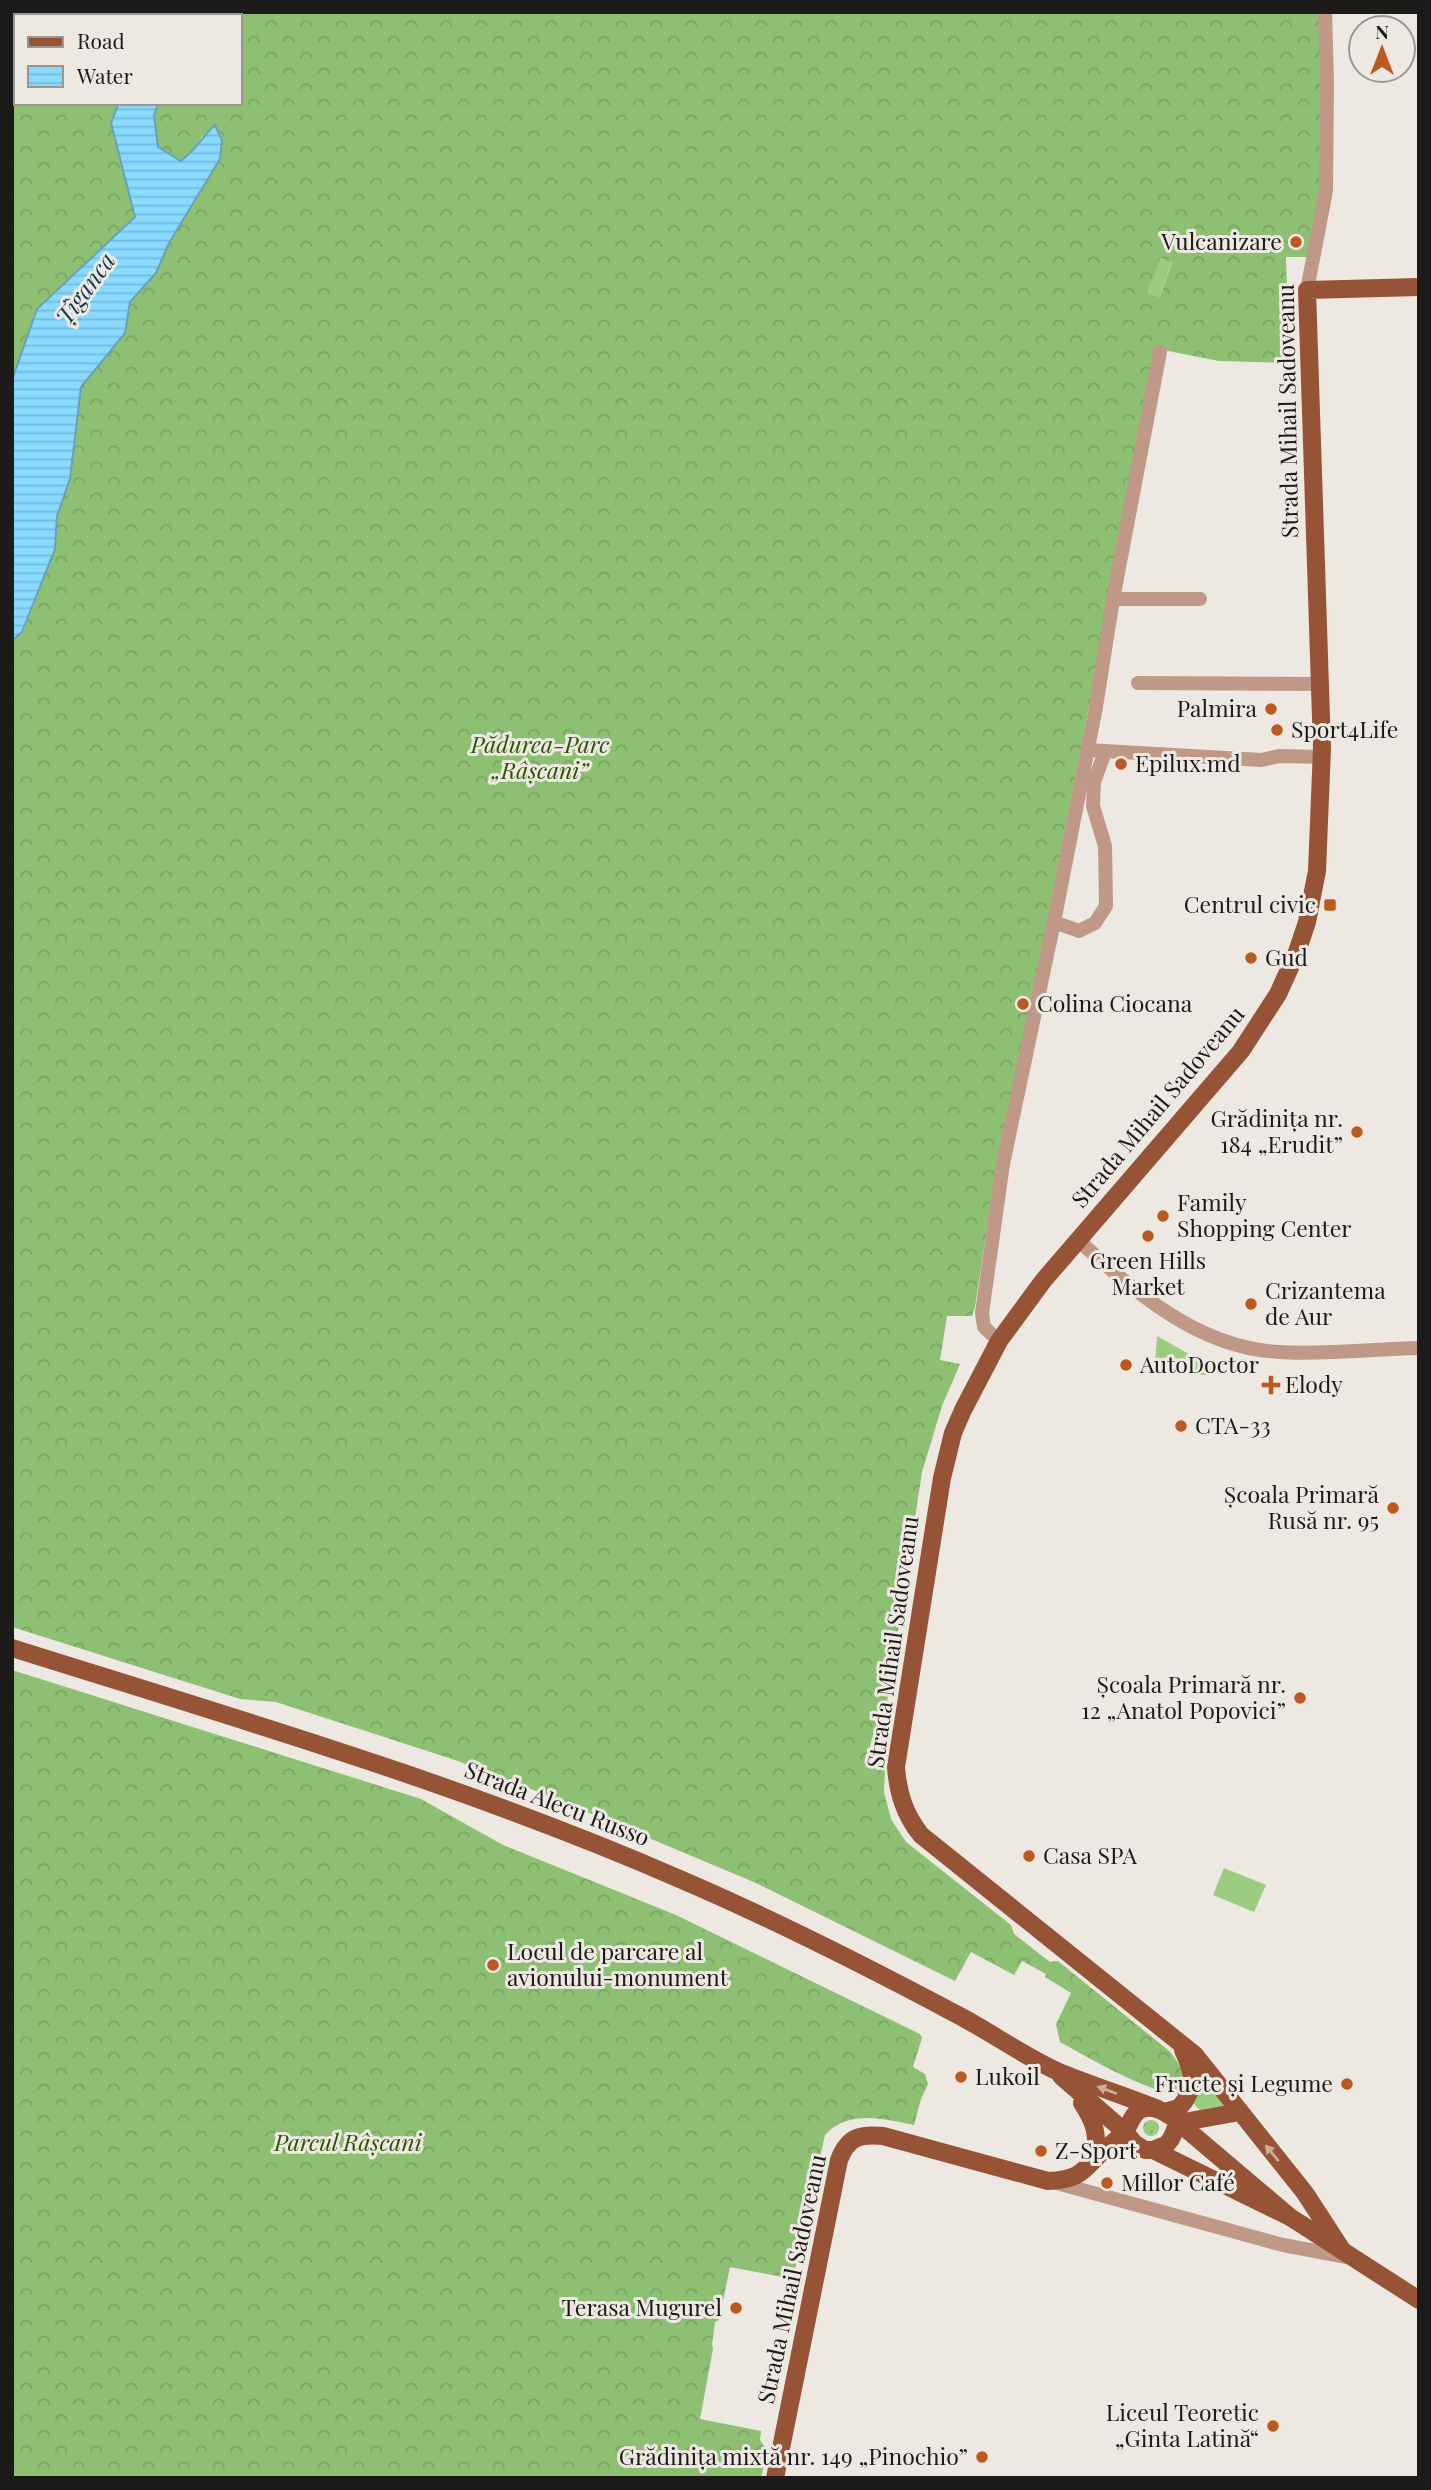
<svg xmlns="http://www.w3.org/2000/svg" width="1431" height="2490" font-family="'Playfair Display',serif">
  <style>
    .green { fill: #9acd7f }
    .forest { fill: url(#forest-crowns); fill-rule: evenodd }
    .garden { fill: url(#garden-dots) }
    .water { fill: url(#water-rules); stroke: #68a1b9; stroke-width: 2 }
    .lines { fill: none; stroke-linecap: round; stroke-linejoin: round }
    .minor { stroke: #c09888; stroke-width: 14 }
    .major { stroke: #975335; stroke-width: 18 }
    .oneway { fill: #cbac9c }
    .poi-dot { fill: #bc5920; stroke: #ede8e1; stroke-width: 2.5 }
    .labels { text-anchor: middle; stroke-width: 6; stroke-linejoin: round; paint-order: stroke }
    .poi-label { font-size: 23px; fill: #1d1b19; stroke: #ede8e1; text-anchor: start }
    .street-label { font-size: 23px; fill: #1d1b19; stroke: #ede8e1 }
    .park-label { font-size: 23px; font-style: italic; fill: #285600; stroke: #ede8e1 }
    .water-label { font-size: 24px; font-style: italic; fill: #0c3e50; stroke: #ede8e1 }
  </style>
  <defs>
    <pattern id="forest-crowns" width="20" height="18" patternUnits="userSpaceOnUse" patternTransform="scale(1.75)"><rect width="20" height="18" fill="#8dc072"/><path d="M2 6a3 3 0 1 1 6 0M12 15a3 3 0 1 1 6 0" fill="none" stroke="#79a462"/></pattern>
    <pattern id="garden-dots" width="8" height="8" patternUnits="userSpaceOnUse" patternTransform="scale(1.75)"><rect width="8" height="8" fill="#9acd7f"/><path d="M2 2h.1M6 6h.1" fill="none" stroke="#84af6d" stroke-width="1.8" stroke-linecap="round"/></pattern>
    <pattern id="water-rules" width="6" height="5" patternUnits="userSpaceOnUse" patternTransform="scale(1.75)"><rect width="6" height="5" fill="#88dafe"/><path d="M0 2.5h6" fill="none" stroke="#75bad9"/></pattern>
  </defs>
  <rect width="100%" height="100%" fill="#ede8e1"/>
  <g class="green">
    <path d="M1159,258L1172,261L1160,297L1148,293Z"/>
    <path d="M1157,1336L1212,1367L1211,1375H1162L1155,1365Z"/>
    <path d="M1224,1868L1266,1885L1254,1912L1213,1895Z"/>
    <path d="M1208,2086L1225,2106L1223,2109L1203,2113L1192,2102C1196,2093 1198,2086 1208,2086Z"/>
  </g>
  <g class="forest">
    <path d="M12,12H152L150,16H16V103H119L112,123L135,217L37,309L12,380Z"/>
    <path d="M198,12H1331L1319,257H1286L1289,363L1219,361L1158,349L1046,929L996,1170L975,1307L972,1316H947L940,1360L960,1364L942,1406L922,1472L882,1736L873,1735L868,1755L878,1758V1766L885,1767L884,1792L891,1819L906,1842L1011,1925L1014,1934L1050,1962L1058,1961L1168,2050C1180,2063 1188,2076 1181,2094C1152,2095 1087,2057 1060,2042L1056,2024L1071,1993L1045,1977L1046,1974L1022,1961L1014,1975L971,1952L955,1981L756,1883L544,1794L455,1760L276,1702L240,1699L12,1627V641L23,632L55,549L57,516L70,479L80,387L125,333L130,302L156,273L169,243L220,158L202,136L195,150L181,161L158,147L154,116L158,103H240V16H199ZM1160,258L1172,262L1160,297L1148,293Z"/>
    <path d="M12,1670L421,1799L503,1845L676,1915L920,2034L922,2038L913,2067L925,2074L928,2084L921,2099L914,2125C885,2119 848,2109 825,2135L793,2279L730,2267L719,2320L715,2322L712,2345L713,2349L700,2419L761,2431L760,2440L767,2450L761,2478H12Z"/>
  </g>
  <circle class="garden" cx="1151" cy="2128" r="8"/>
  <path class="water" d="M119,103H158L154,116L158,147L181,161C195,151 202,137 215,125L222,141L220,159L169,243L156,273L130,302L125,333L81,387L70,479L57,516L55,549L22,632L12,641V380L37,309L135,217L111,123Z"/>
  <g class="lines">
    <g class="minor">
      <path d="M1307,290L1326,191L1327,83L1325,12"/>
      <path d="M1113,599H1200"/>
      <path d="M1138,683L1320,684"/>
      <path d="M1087,750L1261,760L1279,756L1321,757"/>
      <path d="M1054,922L1079,931L1095,923L1106,906L1105,846L1093,806L1094,782L1105,752"/>
      <path d="M1078,1240C1135,1292 1198,1348 1279,1352C1326,1355 1373,1349 1419,1348"/>
      <path d="M999,1341L984,1327L982,1313L1003,1164L1054,922L1096,707L1113,599L1160,352"/>
      <path d="M1053,2182L1283,2245L1352,2258"/>
    </g>
    <g class="major">
      <path d="M12,1648C238,1719 465,1785 682,1880C775,1920 866,1966 956,2014C989,2031 1025,2057 1059,2072C1091,2085 1125,2096 1158,2109"/>
      <path d="M1061,2076L1125,2132L1134,2143L1145,2150H1153L1166,2145L1171,2139L1178,2123"/>
      <path d="M1082,2103C1096,2125 1097,2132 1096,2158"/>
      <path d="M1165,2112L1179,2108C1197,2088 1194,2073 1183,2050"/>
      <path d="M1178,2123L1240,2112"/>
      <path d="M1153,2150L1290,2217L1419,2300"/>
      <path d="M1342,2250L1305,2193L1195,2055L921,1835C905,1815 898,1794 896,1767L942,1478L953,1433L963,1410L999,1341L1043,1281L1241,1051L1278,994L1297,952L1307,922L1317,871L1322,748L1307,290L1419,287"/>
      <path d="M775,2478L839,2160C848,2137 859,2134 883,2136L1048,2181C1082,2179 1082,2171 1104,2150C1111,2144 1119,2138 1125,2131C1131,2123 1132,2113 1142,2109C1153,2105 1163,2111 1172,2117L1290,2217"/>
    </g>
  </g>
  <defs><path id="oneway-solid" d="M-6-.8H1V-3.2L6.5 0L1 3.2V.8H-6Z" transform="scale(1.75)"/></defs>
  <g class="oneway">
    <use href="#oneway-solid" transform="translate(1107 2090) rotate(-159)"/>
    <use href="#oneway-solid" transform="translate(1272 2153) rotate(-129)"/>
  </g>
  <g class="poi-dot">
    <circle cx="1296" cy="242" r="7"/>
    <circle cx="1271" cy="709" r="7"/>
    <circle cx="1277" cy="730" r="7"/>
    <circle cx="1121" cy="764" r="7"/>
    <rect x="1323" y="898" width="14" height="14" rx="3.5"/>
    <circle cx="1251" cy="958" r="7"/>
    <circle cx="1023" cy="1004" r="7"/>
    <circle cx="1357" cy="1132" r="7"/>
    <circle cx="1163" cy="1216" r="7"/>
    <circle cx="1148" cy="1236" r="7"/>
    <circle cx="1251" cy="1304" r="7"/>
    <circle cx="1126" cy="1365" r="7"/>
    <path d="M1267.5 1374.5h7v7h7v7h-7v7h-7v-7h-7v-7h7z"/>
    <circle cx="1181" cy="1426" r="7"/>
    <circle cx="1393" cy="1508" r="7"/>
    <circle cx="1300" cy="1698" r="7"/>
    <circle cx="1029" cy="1856" r="7"/>
    <circle cx="493" cy="1965" r="7"/>
    <circle cx="961" cy="2077" r="7"/>
    <circle cx="1347" cy="2084" r="7"/>
    <circle cx="1041" cy="2151" r="7"/>
    <circle cx="1107" cy="2183" r="7"/>
    <circle cx="736" cy="2308" r="7"/>
    <circle cx="1273" cy="2426" r="7"/>
    <circle cx="982" cy="2457" r="7"/>
  </g>
  <g class="labels">
    <g class="poi-label">
      <text x="1282" y="250" text-anchor="end">Vulcanizare</text>
      <text x="1257" y="717" text-anchor="end">Palmira</text>
      <text x="1291" y="738">Sport4Life</text>
      <text x="1135" y="772">Epilux.md</text>
      <text x="1316" y="913" text-anchor="end">Centrul civic</text>
      <text x="1265" y="966">Gud</text>
      <text x="1037" y="1012">Colina Ciocana</text>
      <text x="1343" y="1127" text-anchor="end">Grădinița nr.<tspan x="1343" dy="26">184 „Erudit”</tspan></text>
      <text x="1177" y="1211">Family<tspan x="1177" dy="26">Shopping Center</tspan></text>
      <text x="1148" y="1269" text-anchor="middle">Green Hills<tspan x="1148" dy="26">Market</tspan></text>
      <text x="1265" y="1299">Crizantema<tspan x="1265" dy="26">de Aur</tspan></text>
      <text x="1140" y="1373">AutoDoctor</text>
      <text x="1285" y="1393">Elody</text>
      <text x="1195" y="1434">CTA-33</text>
      <text x="1379" y="1503" text-anchor="end">Școala Primară<tspan x="1379" dy="26">Rusă nr. 95</tspan></text>
      <text x="1286" y="1693" text-anchor="end">Școala Primară nr.<tspan x="1286" dy="26">12 „Anatol Popovici”</tspan></text>
      <text x="1043" y="1864">Casa SPA</text>
      <text x="507" y="1960">Locul de parcare al<tspan x="507" dy="26">avionului-monument</tspan></text>
      <text x="975" y="2085">Lukoil</text>
      <text x="1333" y="2092" text-anchor="end">Fructe și Legume</text>
      <text x="1055" y="2159">Z-Sport</text>
      <text x="1121" y="2191">Millor Café</text>
      <text x="722" y="2316" text-anchor="end">Terasa Mugurel</text>
      <text x="1259" y="2421" text-anchor="end">Liceul Teoretic<tspan x="1259" dy="26">„Ginta Latină“</tspan></text>
      <text x="968" y="2465" text-anchor="end">Grădinița mixtă nr. 149 „Pinochio”</text>
    </g>
    <g class="street-label">
      <text transform="translate(1288 411) rotate(-91)" y="8">Strada Mihail Sadoveanu</text>
      <text transform="translate(1158 1107) rotate(-50)" y="8">Strada Mihail Sadoveanu</text>
      <text transform="translate(893 1642) rotate(-82)" y="8">Strada Mihail Sadoveanu</text>
      <text transform="translate(557 1804) rotate(21)" y="8">Strada Alecu Russo</text>
      <text transform="translate(792 2279) rotate(-78)" y="8">Strada Mihail Sadoveanu</text>
    </g>
    <g class="park-label">
      <text x="540" y="753">Pădurea-Parc<tspan x="540" dy="26">„Râșcani”</tspan></text>
      <text x="348" y="2151">Parcul Râșcani</text>
    </g>
    <g class="water-label">
      <text transform="translate(86 289) rotate(-54)" y="8">Țîganca</text>
    </g>
  </g>
  <rect width="1431" height="2490" fill="none" stroke="#1d1b19" stroke-width="28"/>
  <rect x="14" y="14" width="228" height="91" fill="#ede8e1" stroke="#9a9691" stroke-width="2"/>
  <rect x="28" y="37" width="35" height="10" fill="#975335" stroke="#9a9691" stroke-width="2"/>
  <text x="77" y="49" font-size="21" fill="#1d1b19">Road</text>
  <rect x="28" y="66" width="35" height="21" fill="url(#water-rules)" stroke="#9a9691" stroke-width="2"/>
  <text x="77" y="84" font-size="21" fill="#1d1b19">Water</text>
  <g transform="translate(1382 49)"><circle r="33" fill="#ede8e1" stroke="#9a9691" stroke-width="2"/>
  <path d="M0-5L12 26L0 18L-12 26Z" fill="#bc5920"/>
  <text y="-10" font-size="19" font-weight="bold" text-anchor="middle" fill="#1d1b19">N</text>
  </g>
</svg>
